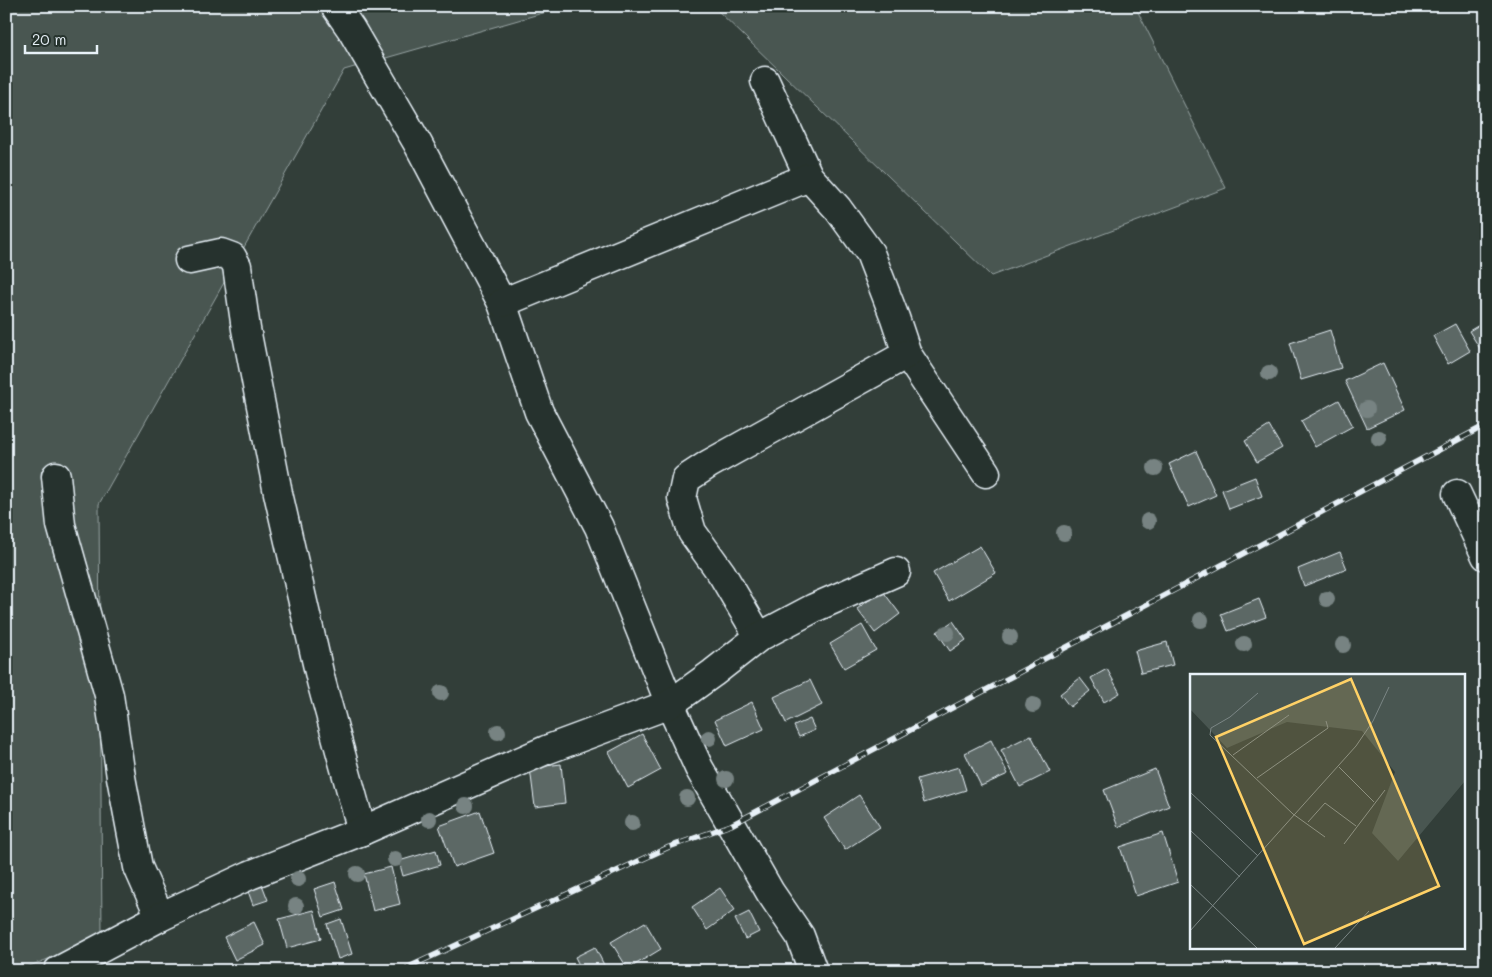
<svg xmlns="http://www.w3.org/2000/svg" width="1492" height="977" font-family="Mali,sans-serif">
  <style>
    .green { fill: #495651; stroke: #98a4a4 }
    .building { fill: #5c6865; stroke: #e8f1f8 }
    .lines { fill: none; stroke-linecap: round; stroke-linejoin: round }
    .minor-casing { stroke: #e8f1f8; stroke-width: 31 }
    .minor { stroke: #26332d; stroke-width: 28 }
    .rail-casing { stroke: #e8f1f8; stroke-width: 5.5 }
    .rail { stroke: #26332d; stroke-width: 4; stroke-dasharray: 11; stroke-linecap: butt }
    .tree { fill: #778382 }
    .inset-road { fill: none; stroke: #7b8685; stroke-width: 1 }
    .view { fill: #ffd166; fill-opacity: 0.15; stroke: #ffd166; stroke-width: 2.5 }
    .inset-edge { fill: none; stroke: #e8f1f8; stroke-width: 2.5 }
  </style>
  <rect width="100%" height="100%" fill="#323e39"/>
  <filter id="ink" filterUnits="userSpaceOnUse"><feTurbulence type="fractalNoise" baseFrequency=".02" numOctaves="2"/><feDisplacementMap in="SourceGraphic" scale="10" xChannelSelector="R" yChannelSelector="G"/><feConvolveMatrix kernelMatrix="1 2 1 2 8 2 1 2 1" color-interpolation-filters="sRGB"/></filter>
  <g filter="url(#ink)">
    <g class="green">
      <path d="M6,6H567L344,70L99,504L102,939L16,971H6Z"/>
      <path d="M713,6H1135L1226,188L991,276Z"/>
    </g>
    <g class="building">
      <path d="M1486,321V358L1469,331Z"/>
      <path d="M1455,324L1470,351L1448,364L1433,336Z"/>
      <path d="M1330,330L1341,368L1301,380L1290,343Z"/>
      <path d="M1383,363L1405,410L1367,428L1345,381Z"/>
      <path d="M1339,400L1353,426L1315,447L1301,421Z"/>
      <path d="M1269,426L1282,448L1257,462L1245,441Z"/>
      <path d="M1196,451L1216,495L1189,507L1169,464Z"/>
      <path d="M1255,477L1262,496L1229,509L1222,490Z"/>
      <path d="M980,546L996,573L949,601L933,573Z"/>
      <path d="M1340,552L1347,569L1304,586L1298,569Z"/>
      <path d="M882,590L900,614L875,633L857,609Z"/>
      <path d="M1259,599L1266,617L1228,631L1221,614Z"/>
      <path d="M953,621L966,640L950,651L937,632Z"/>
      <path d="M862,625L876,650L844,668L830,644Z"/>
      <path d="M1167,642L1173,665L1141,673L1135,651Z"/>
      <path d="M1107,669L1120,693L1104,702L1091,678Z"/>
      <path d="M1080,678L1090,691L1070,707L1060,694Z"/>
      <path d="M810,680L822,705L786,723L774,697Z"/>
      <path d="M752,702L764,729L727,746L715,720Z"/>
      <path d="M810,719L815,730L799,737L794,726Z"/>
      <path d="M642,734L661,770L628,788L609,752Z"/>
      <path d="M1031,735L1050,772L1020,787L1001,750Z"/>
      <path d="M991,740L1008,774L981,786L965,753Z"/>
      <path d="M561,764L565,803L535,807L530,768Z"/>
      <path d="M959,767L966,790L924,803L917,779Z"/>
      <path d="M1155,769L1169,806L1118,827L1104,790Z"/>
      <path d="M859,795L880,827L845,850L824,818Z"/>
      <path d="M480,811L494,853L454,867L439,826Z"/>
      <path d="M1163,833L1178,882L1136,896L1120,847Z"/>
      <path d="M436,850L440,865L403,876L399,861Z"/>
      <path d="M391,867L400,904L373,911L364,874Z"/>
      <path d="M258,874L268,900L253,905L244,880Z"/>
      <path d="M335,882L344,910L323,917L314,889Z"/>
      <path d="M720,888L735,910L707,930L692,907Z"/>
      <path d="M314,910L321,939L287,948L279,919Z"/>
      <path d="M749,912L759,932L745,939L735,919Z"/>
      <path d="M341,919L352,954L338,959L327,924Z"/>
      <path d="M254,922L265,945L235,960L224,937Z"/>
      <path d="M645,922L661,949L628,969L611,942Z"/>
      <path d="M595,947L607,971H582L575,957Z"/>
    </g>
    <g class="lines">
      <g class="minor-casing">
        <g id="minor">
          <path d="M335,6L351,29L418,144L502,303L539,412L599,527L670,704L699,768L770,892L800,936L813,971"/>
          <path d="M765,81L809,177L838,209L870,253L895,318L907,354L986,473"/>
          <path d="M189,260L221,253L232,257L237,266L246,329L278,493L321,681L362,831"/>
          <path d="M502,303L809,177"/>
          <path d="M56,476L61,525L109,695L121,777L138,867L160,917"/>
          <path d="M1457,494L1486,556"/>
          <path d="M759,637L722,574L692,532L682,498L686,479L709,464L907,354"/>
          <path d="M58,971L160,917L250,875L362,831L546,750L670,704L713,673L759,637L814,608L896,572"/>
        </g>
      </g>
      <use href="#minor" class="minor"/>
      <g class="rail-casing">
        <path id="rail" d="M400,971L669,847L731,825L1486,425"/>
      </g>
      <use href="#rail" class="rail"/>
    </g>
    <g class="tree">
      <circle cx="1269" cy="373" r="8"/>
      <circle cx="1367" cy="409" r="8"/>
      <circle cx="1379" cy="438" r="8"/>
      <circle cx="1155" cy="468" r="8"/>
      <circle cx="1148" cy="521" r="8"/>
      <circle cx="1064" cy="533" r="8"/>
      <circle cx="1327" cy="599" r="8"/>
      <circle cx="1201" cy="620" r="8"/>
      <circle cx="947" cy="633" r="8"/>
      <circle cx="1010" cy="637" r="8"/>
      <circle cx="1244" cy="644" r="8"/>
      <circle cx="1343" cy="645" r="8"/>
      <circle cx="441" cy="693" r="8"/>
      <circle cx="1033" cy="705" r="8"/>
      <circle cx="498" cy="732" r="8"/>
      <circle cx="709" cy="738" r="8"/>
      <circle cx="726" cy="779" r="8"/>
      <circle cx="687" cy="798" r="8"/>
      <circle cx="466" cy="806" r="8"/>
      <circle cx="429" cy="819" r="8"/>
      <circle cx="632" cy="823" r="8"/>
      <circle cx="395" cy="859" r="8"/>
      <circle cx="357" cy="874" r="8"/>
      <circle cx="298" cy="879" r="8"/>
      <circle cx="296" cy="906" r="8"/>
    </g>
  </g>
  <g transform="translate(1190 674)">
    <rect width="275" height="275" fill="#323e39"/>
    <path d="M0,1H275V107L208,187L182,159L205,98L172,57L97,48L37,74L0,35Z" fill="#495651"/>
    <path class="inset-road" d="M68,19L40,43L21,54L20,61L103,140L135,163M43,81L99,41M149,93L184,128M67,104L138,54L136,47M0,118L68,182M118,148L135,129L166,152M0,156L50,203M154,170L195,116M0,210L67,274M0,257L166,72L183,47L199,13M145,274L179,237"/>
    <path class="view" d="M161,5L249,212L114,270L26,63Z"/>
    <rect width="275" height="275" class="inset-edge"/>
  </g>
  <rect width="1492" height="977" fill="none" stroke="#26332d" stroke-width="25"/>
  <rect x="12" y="12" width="1467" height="952" fill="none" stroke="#e8f1f8" stroke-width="2" filter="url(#ink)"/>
  <path d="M25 45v8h72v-8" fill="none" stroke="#e8f1f8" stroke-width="2.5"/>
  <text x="32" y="45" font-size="15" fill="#e8f1f8" stroke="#26332d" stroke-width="4" paint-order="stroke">20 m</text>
</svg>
